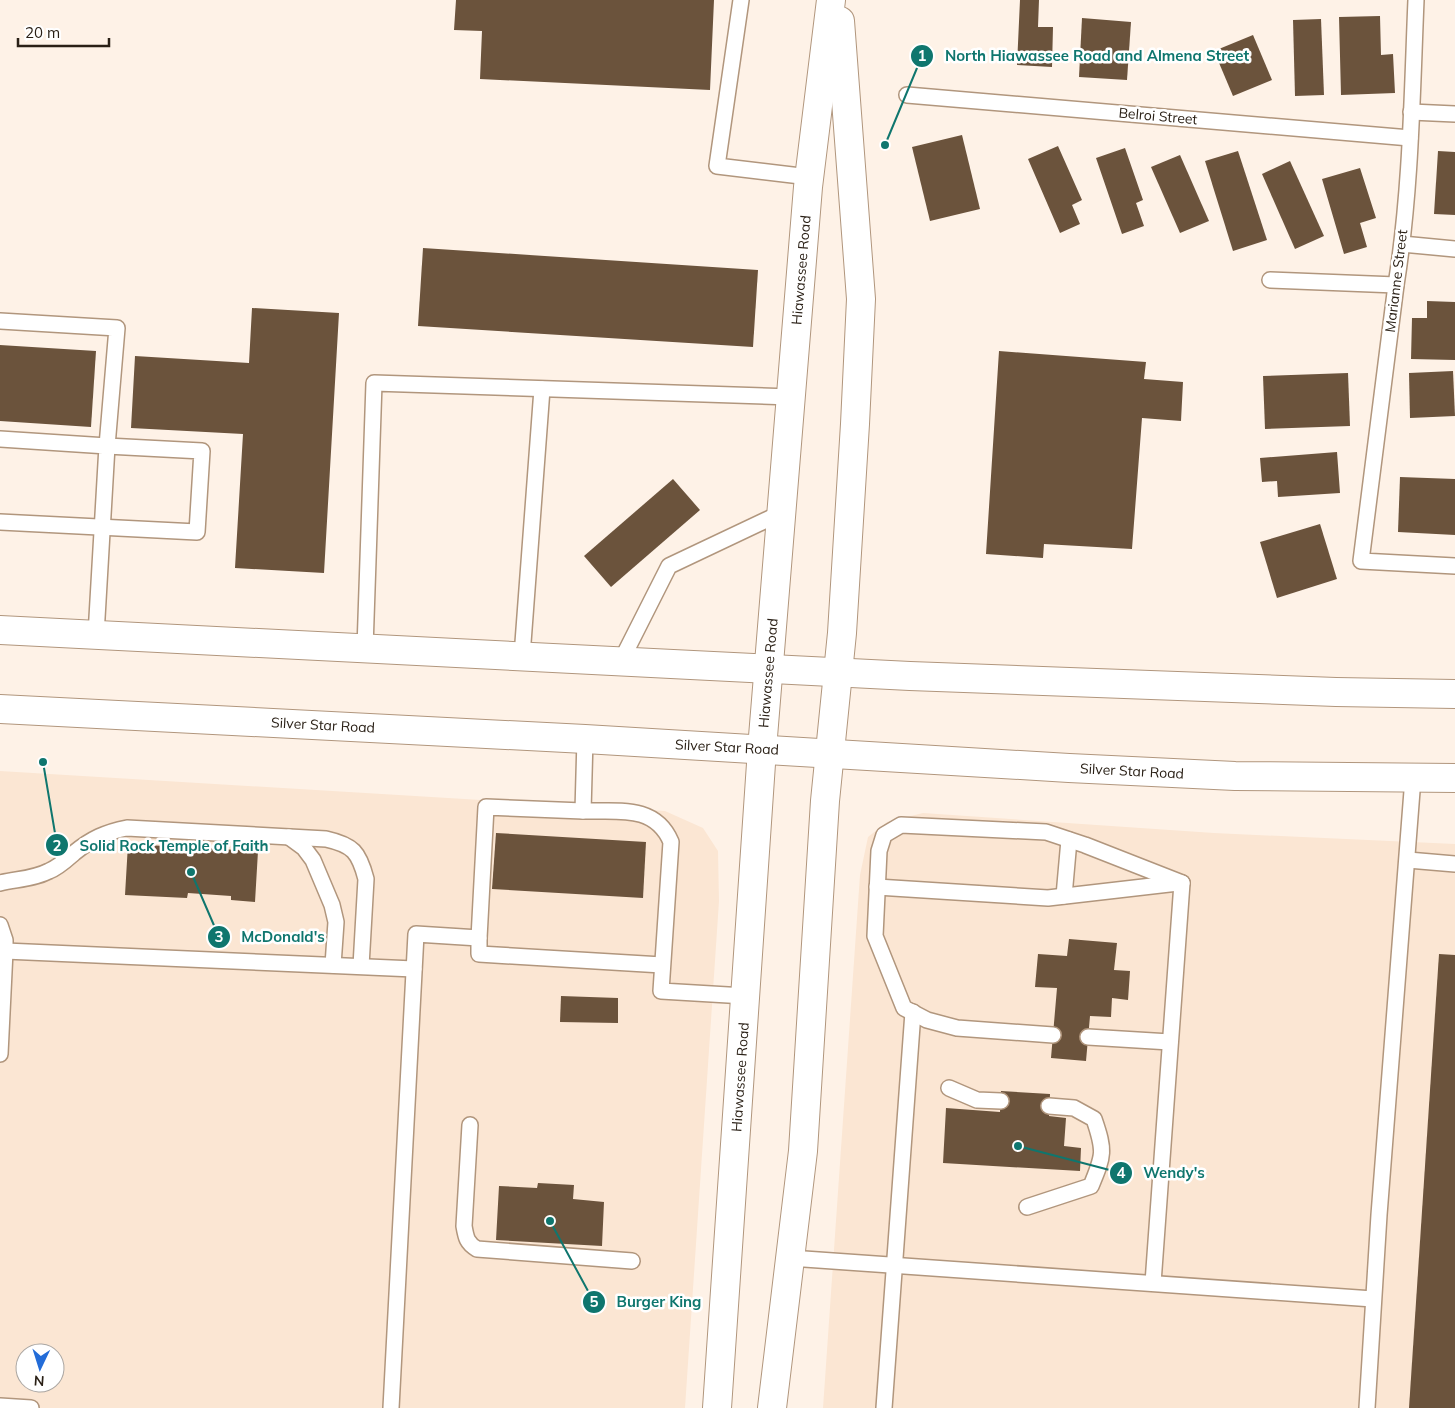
<svg xmlns="http://www.w3.org/2000/svg" width="1455" height="1408" font-family="Mulish,sans-serif">
  <style>
    .built { fill: #fbe6d3; fill-rule: evenodd }
    .building { fill: #6b533c }
    .lines { fill: none; stroke-linecap: round; stroke-linejoin: round }
    .lane-casing { stroke: #b1967d; stroke-width: 18 }
    .secondary-casing { stroke: #b1967d; stroke-width: 30 }
    .lane { stroke: #fff; stroke-width: 15 }
    .secondary { stroke: #fff; stroke-width: 28 }
    .labels { text-anchor: middle; stroke-width: 5; stroke-linejoin: round; paint-order: stroke }
    .street-label { font-size: 14px; fill: #2a2016; stroke: #fff }
    .leader { fill: none; stroke: #0f766e; stroke-width: 2 }
    .callout-dot { fill: #0f766e; stroke: #fff; stroke-width: 2 }
    .mark-label { font-size: 15px; text-anchor: middle; font-weight: bold; fill: #fff }
    .callout-label { font-size: 15px; text-anchor: middle; font-weight: bold; fill: #0f766e; stroke: #fff; stroke-width: 5; stroke-linejoin: round; paint-order: stroke }
  </style>
  <rect width="100%" height="100%" fill="#fef2e7"/>
  <g class="built">
    <path d="M0,771L665,811L703,828L718,851L719,901L685,1408H0ZM25,1353H55V1383H25Z"/>
    <path d="M923,813L1214,833L1455,844V1408H823L860,875L868,837L887,822Z"/>
  </g>
  <g class="building">
    <path d="M456,0H714L710,90L480,79L482,31L454,30Z"/>
    <path d="M1020,0H1039L1038,27H1053L1052,67L1017,65Z"/>
    <path d="M1380,16L1381,55L1393,54L1395,93L1341,95L1339,17Z"/>
    <path d="M1082,18L1131,22L1127,80L1079,77Z"/>
    <path d="M1321,19L1324,95L1295,96L1293,20Z"/>
    <path d="M1253,35L1272,80L1233,96L1214,51Z"/>
    <path d="M962,135L980,209L930,221L912,147Z"/>
    <path d="M1058,146L1082,200L1072,205L1080,224L1060,233L1028,159Z"/>
    <path d="M1125,148L1143,200L1136,203L1144,226L1122,234L1096,158Z"/>
    <path d="M1238,151L1267,240L1233,251L1205,161Z"/>
    <path d="M1438,151L1455,152V215L1434,214Z"/>
    <path d="M1180,155L1209,221L1180,233L1151,167Z"/>
    <path d="M1290,161L1324,236L1295,249L1262,174Z"/>
    <path d="M1360,168L1376,218L1360,223L1367,247L1344,254L1322,179Z"/>
    <path d="M423,248L758,270L753,347L418,326Z"/>
    <path d="M1427,301L1455,302V360L1411,359L1412,318H1427Z"/>
    <path d="M252,308L339,313L324,573L235,568L243,434L131,428L135,356L249,363Z"/>
    <path d="M0,345L96,351L91,427L0,421Z"/>
    <path d="M999,351L1146,362L1144,379L1183,382L1181,421L1142,418L1132,549L1044,544L1043,558L986,554Z"/>
    <path d="M1453,371L1455,416L1410,418L1409,373Z"/>
    <path d="M1348,373L1350,426L1265,429L1263,376Z"/>
    <path d="M1337,452L1340,493L1278,497L1277,481L1262,482L1260,458Z"/>
    <path d="M1400,477L1455,479V535L1398,532Z"/>
    <path d="M673,479L700,510L611,587L584,556Z"/>
    <path d="M1320,524L1337,579L1277,598L1260,542Z"/>
    <path d="M496,833L646,842L643,898L492,889Z"/>
    <path d="M128,844L258,851L255,902L231,900V896L188,893L187,898L125,895Z"/>
    <path d="M1069,939L1117,943L1114,970L1130,971L1128,1000L1112,998L1111,1017L1090,1016L1086,1061L1051,1058L1057,988L1035,987L1038,954L1067,956Z"/>
    <path d="M1439,954L1455,955V1408H1409Z"/>
    <path d="M561,996L618,998V1023L560,1022Z"/>
    <path d="M1001,1091L1050,1094L1049,1116L1066,1118L1064,1146L1081,1148L1080,1171L943,1163L946,1108L1000,1112Z"/>
    <path d="M538,1183L574,1185L573,1199L604,1202L602,1246L496,1240L499,1186L537,1188Z"/>
  </g>
  <g class="lines">
    <g class="lane-casing">
      <g id="lane">
        <path d="M741,0L717,166L809,177"/>
        <path d="M1416,0C1412,95 1411,191 1396,285L1361,561L1455,566"/>
        <path d="M907,95L1410,138"/>
        <path d="M1411,112L1455,114"/>
        <path d="M1402,244L1455,249"/>
        <path d="M1270,280L1396,285"/>
        <path d="M0,321L117,328L107,446L202,451L197,532L0,522"/>
        <path d="M0,439L107,446L96,635"/>
        <path d="M365,648L374,383L791,397"/>
        <path d="M522,656L542,389"/>
        <path d="M621,661L669,566L781,513"/>
        <path d="M585,739L583,811C617,812 655,804 671,842L661,991L745,996"/>
        <path d="M289,837L304,848L313,860L332,905L336,922L333,965"/>
        <path d="M1408,860L1455,864"/>
        <path d="M0,883C17,879 34,879 49,871C59,867 66,860 74,853C91,839 106,832 127,828L326,839C353,845 359,852 366,879L361,966"/>
        <path d="M877,887L1048,898L1178,883"/>
        <path d="M1064,896L1069,840"/>
        <path d="M0,925L5,940V951L0,1054"/>
        <path d="M479,938V954L662,965"/>
        <path d="M5,951L414,969"/>
        <path d="M1053,1035L957,1028L927,1020L904,1008L875,936L879,851L884,835L901,825L1046,832L1085,845L1182,883"/>
        <path d="M1088,1037L1170,1042"/>
        <path d="M949,1088L977,1100L1001,1101"/>
        <path d="M470,1125L464,1226C466,1238 467,1243 477,1249L632,1261"/>
        <path d="M1027,1207L1091,1186C1104,1155 1105,1151 1094,1119L1074,1108L1049,1106"/>
        <path d="M790,1258L1373,1299"/>
        <path d="M1153,1283L1182,883"/>
        <path d="M0,1406L31,1408"/>
        <path d="M391,1408L416,934L479,938L486,807L583,811"/>
        <path d="M884,1408L913,1012"/>
        <path d="M1367,1408L1379,1215L1413,778"/>
      </g>
    </g>
    <g class="secondary-casing">
      <g id="secondary">
        <path d="M0,630L910,676L1336,692L1455,694"/>
        <path d="M0,709L585,739L1069,768L1235,776L1455,778"/>
        <path d="M717,1408L762,749L808,187L831,0"/>
        <path d="M772,1408L803,1151L825,801L842,633L855,424L861,299L840,21"/>
      </g>
    </g>
    <use href="#lane" class="lane"/>
    <use href="#secondary" class="secondary"/>
  </g>
  <g class="labels">
    <g class="street-label">
      <text transform="translate(1158 116) rotate(5)" y="5">Belroi Street</text>
      <text transform="translate(801 270) rotate(-85)" y="5">Hiawassee Road</text>
      <text transform="translate(1396 281) rotate(-83)" y="5">Marianne Street</text>
      <text transform="translate(768 673) rotate(-85)" y="5">Hiawassee Road</text>
      <text transform="translate(323 725) rotate(3)" y="5">Silver Star Road</text>
      <text transform="translate(727 747) rotate(3)" y="5">Silver Star Road</text>
      <text transform="translate(1132 771) rotate(3)" y="5">Silver Star Road</text>
      <text transform="translate(740 1077) rotate(-86)" y="5">Hiawassee Road</text>
    </g>
  </g>
  <path class="leader" d="M885 145L922 56M43 762L57 845M191 872L219 937M1018 1146L1121 1173M550 1221L594 1302"/>
  <g class="callout-dot">
    <circle cx="885" cy="145" r="5"/>
    <circle cx="43" cy="762" r="5"/>
    <circle cx="191" cy="872" r="5"/>
    <circle cx="1018" cy="1146" r="5"/>
    <circle cx="550" cy="1221" r="5"/>
    <circle cx="922" cy="56" r="12"/>
    <circle cx="57" cy="845" r="12"/>
    <circle cx="219" cy="937" r="12"/>
    <circle cx="1121" cy="1173" r="12"/>
    <circle cx="594" cy="1302" r="12"/>
  </g>
  <g class="mark-label">
    <text x="922" y="61">1</text>
    <text x="57" y="851">2</text>
    <text x="219" y="942">3</text>
    <text x="1121" y="1178">4</text>
    <text x="594" y="1307">5</text>
  </g>
  <g class="callout-label">
    <text x="1097" y="61">North Hiawassee Road and Almena Street</text>
    <text x="174" y="851">Solid Rock Temple of Faith</text>
    <text x="283" y="942">McDonald's</text>
    <text x="1174" y="1178">Wendy's</text>
    <text x="659" y="1307">Burger King</text>
  </g>
  <g transform="translate(40 1368) rotate(184)"><circle r="24" fill="#ffffff" stroke="#aaa6a2"/>
  <path d="M0-4L9 19L0 12L-9 19Z" fill="#236cd8"/>
  <text y="-8" font-size="14" font-weight="bold" text-anchor="middle" fill="#2a2016">N</text>
  </g>
  <path d="M18 38v8h91v-8" fill="none" stroke="#2a2016" stroke-width="2.5"/>
  <text x="25" y="38" font-size="15" fill="#2a2016" stroke="#ffffff" stroke-width="4" paint-order="stroke">20 m</text>
</svg>
